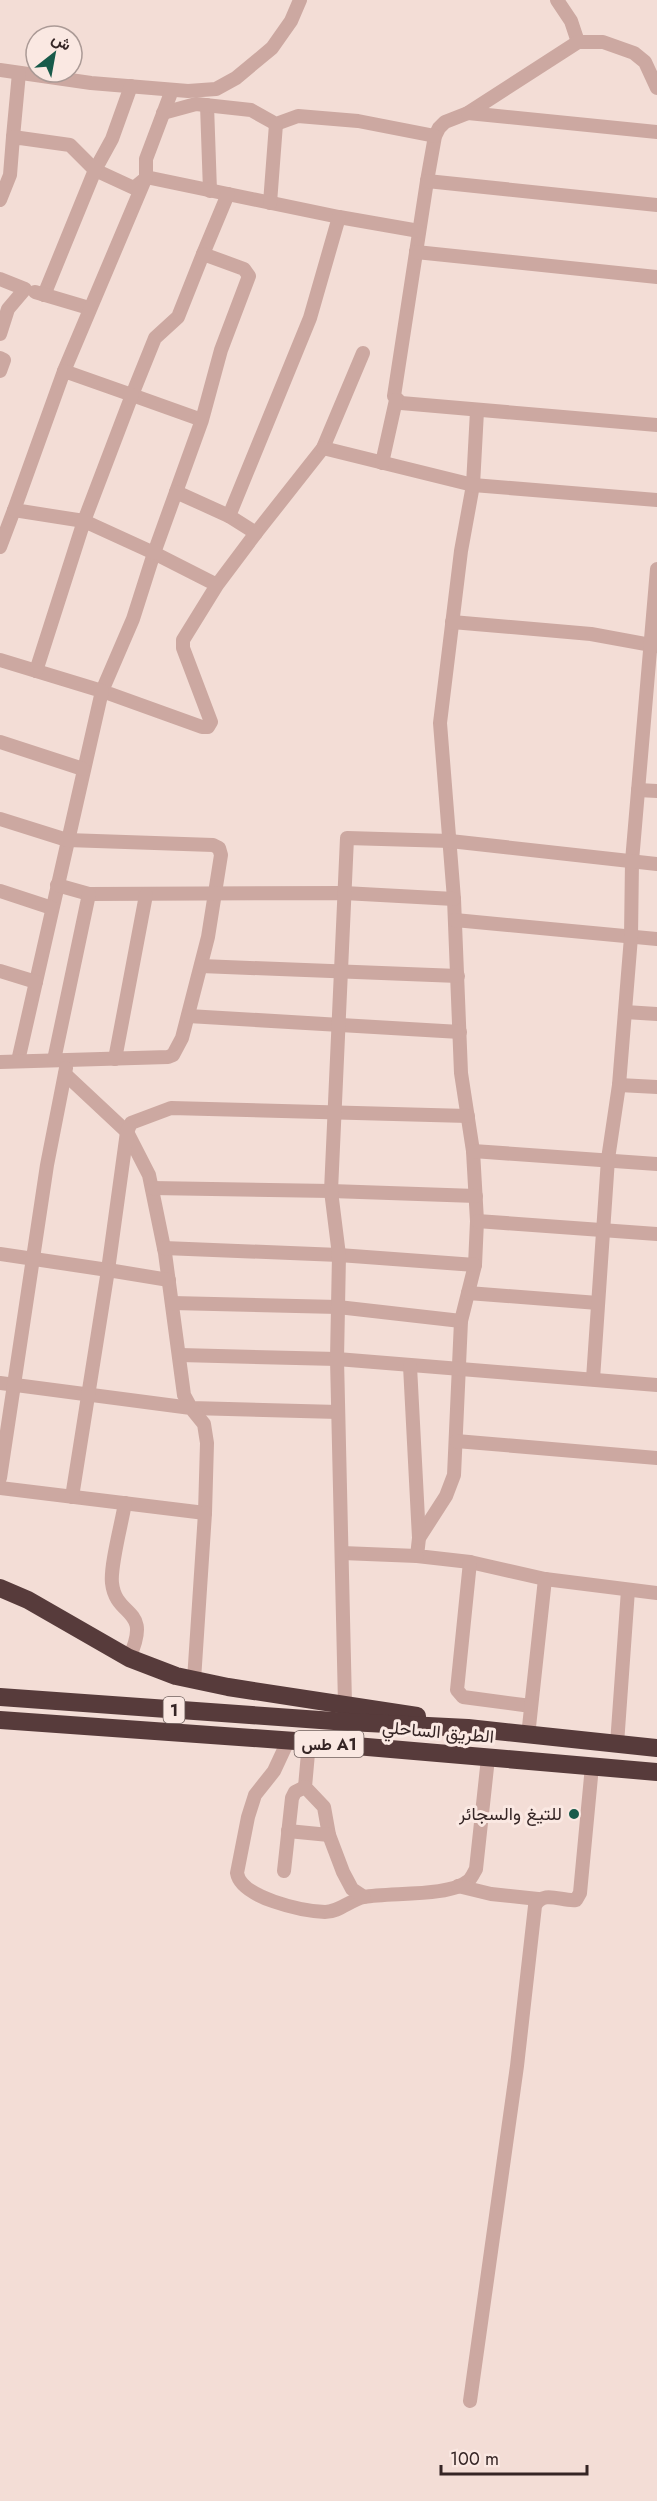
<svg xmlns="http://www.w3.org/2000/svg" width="657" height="2501" font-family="Jost,Vazirmatn,sans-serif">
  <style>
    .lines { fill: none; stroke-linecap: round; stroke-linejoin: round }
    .minor { stroke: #cca8a1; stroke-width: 14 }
    .highway { stroke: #573b3b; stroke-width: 18 }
    .poi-dot { fill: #175a4a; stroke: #fae8e2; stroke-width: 2 }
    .labels { text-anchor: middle; stroke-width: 6; stroke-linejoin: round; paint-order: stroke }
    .shield { fill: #fae8e2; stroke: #70605e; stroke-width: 1.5 }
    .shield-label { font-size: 16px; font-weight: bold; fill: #352525 }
    .street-label { font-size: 18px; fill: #352525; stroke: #fae8e2 }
    .poi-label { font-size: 18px; fill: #352525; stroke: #fae8e2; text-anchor: end }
  </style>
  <rect width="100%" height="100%" fill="#f3ddd6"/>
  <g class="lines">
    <g class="minor">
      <path d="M557,0L571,21L578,42"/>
      <path d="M0,70L91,83L188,91L216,89L236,78L272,48L291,21L300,0"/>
      <path d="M131,86L112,139L95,170L134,188L145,179"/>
      <path d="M657,88L645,62L634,53L603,42H578L468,113L445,122L439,128L435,136L427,181L394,396L401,403L657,425"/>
      <path d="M207,105L210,191"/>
      <path d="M163,113L196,104L251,110L276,124L298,116L358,121L435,136"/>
      <path d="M468,113L657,132"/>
      <path d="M13,137L19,73"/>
      <path d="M146,177L339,217L419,231"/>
      <path d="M427,181L657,205"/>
      <path d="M0,200L10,175L13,137L70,145L95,170L44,295"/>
      <path d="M270,203L276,124"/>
      <path d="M339,217L310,318L229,516L256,533L323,448L363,353"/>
      <path d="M416,252L657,277"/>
      <path d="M203,254L228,194"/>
      <path d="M0,279L25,289L8,309L0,334"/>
      <path d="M35,292L89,308"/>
      <path d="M0,358L4,360L0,371"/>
      <path d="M64,371L146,177V159L172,90"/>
      <path d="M477,411L473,485L461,551L440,723L454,899L461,1073L473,1151L477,1221L475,1265L461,1321L454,1475L446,1496L419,1538L417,1556L470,1562L545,1579L657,1593"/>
      <path d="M323,448L473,485L657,500"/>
      <path d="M382,463L396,400"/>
      <path d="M176,492L202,420L221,350L249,276L244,269L203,254L178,317L155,338L132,395L202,420"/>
      <path d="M0,547L14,510"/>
      <path d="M217,585L154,553L133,619L102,691L202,727H208L211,722L183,648V640L217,585L256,533"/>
      <path d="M452,622L591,634L657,646"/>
      <path d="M0,660L102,691L18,1061"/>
      <path d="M36,671L84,521L14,510L64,371L132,395L84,521L154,553L176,492L229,516"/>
      <path d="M0,742L83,769"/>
      <path d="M638,790L657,791"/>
      <path d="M0,819L67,840L213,845L219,848L221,855L208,937L182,1038L173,1055L168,1057L0,1062"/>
      <path d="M57,885L89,894L344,893L454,899"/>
      <path d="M0,891L52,908"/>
      <path d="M455,920L657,939"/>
      <path d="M201,966L458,976"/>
      <path d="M0,971L36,982"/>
      <path d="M625,1012L657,1014"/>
      <path d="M188,1016L460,1032"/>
      <path d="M115,1059L146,895"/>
      <path d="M54,1060L89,894"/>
      <path d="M65,1074L127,1132L149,1175L165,1253L184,1395L191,1408L338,1412"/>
      <path d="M619,1085L657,1087"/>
      <path d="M473,1151L657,1164"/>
      <path d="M152,1188L331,1191L476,1196"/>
      <path d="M477,1221L657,1234"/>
      <path d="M164,1248L339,1255L475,1265"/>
      <path d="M0,1254L108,1270L127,1132L131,1123L171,1108L468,1116"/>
      <path d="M468,1293L598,1303"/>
      <path d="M172,1303L338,1307L461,1321"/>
      <path d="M180,1355L337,1359L657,1385"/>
      <path d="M410,1366L419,1538"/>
      <path d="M593,1379L608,1159L619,1085L631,937L632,861L657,569"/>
      <path d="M0,1383L191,1408L204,1424L207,1443L205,1513L0,1488"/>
      <path d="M456,1441L657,1458"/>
      <path d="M0,1478L47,1165L66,1068"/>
      <path d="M72,1497L108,1270L169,1280"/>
      <path d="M125,1503C122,1522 110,1566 112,1583C116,1619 153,1606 129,1658"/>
      <path d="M342,1553L417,1556"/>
      <path d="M470,1562L457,1690L463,1697L531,1706"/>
      <path d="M194,1680L205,1513"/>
      <path d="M345,1704L337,1359L339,1255L331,1191L347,838L450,841L657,864"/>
      <path d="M528,1736L545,1579"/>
      <path d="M288,1741L274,1771L255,1795L248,1817L237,1873C241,1898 302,1911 325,1912C339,1912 350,1900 364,1897C389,1892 450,1897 468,1881C472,1878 474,1872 476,1869L488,1758"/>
      <path d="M309,1742L305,1787L324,1807L329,1835L343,1872L352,1889L364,1897"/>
      <path d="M617,1744L628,1590"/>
      <path d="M288,1831L329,1835"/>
      <path d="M284,1871L292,1798L295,1792L305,1787"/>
      <path d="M458,1886L491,1894L538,1899"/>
      <path d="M470,2401L517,2066L535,1906C543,1889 562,1902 576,1900L580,1893L592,1766"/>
    </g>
    <g class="highway">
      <path d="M0,1588L28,1600L129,1658L176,1676L228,1687L417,1716"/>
      <path d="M0,1697L348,1722L468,1728L657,1748"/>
      <path d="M0,1720L309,1742L657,1772"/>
    </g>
  </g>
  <circle class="poi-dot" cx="574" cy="1814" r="6"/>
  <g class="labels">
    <g class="shield">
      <rect x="163.5" y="1697" width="21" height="26" rx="4.5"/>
      <rect x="294.5" y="1731" width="69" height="26" rx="4.5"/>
    </g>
    <g class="shield-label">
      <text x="174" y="1716">1</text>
      <text x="329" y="1750">طس A1</text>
    </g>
    <g class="street-label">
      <text transform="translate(438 1732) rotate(5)" y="6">الطريق الساحلي</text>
    </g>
    <g class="poi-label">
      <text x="562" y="1820">للتيغ والسجائر</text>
    </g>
  </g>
  <g transform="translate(54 54) rotate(31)"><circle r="28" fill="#fae8e2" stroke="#ab9a96" stroke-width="1.5"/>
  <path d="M0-4.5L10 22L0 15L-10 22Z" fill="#175a4a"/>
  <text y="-9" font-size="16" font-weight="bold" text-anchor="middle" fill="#352525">ش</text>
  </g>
  <path d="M441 2465v9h146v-9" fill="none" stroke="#352525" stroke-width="3"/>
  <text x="450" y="2465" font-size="18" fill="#352525" stroke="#fae8e2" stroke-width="4.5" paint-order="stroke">100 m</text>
</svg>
